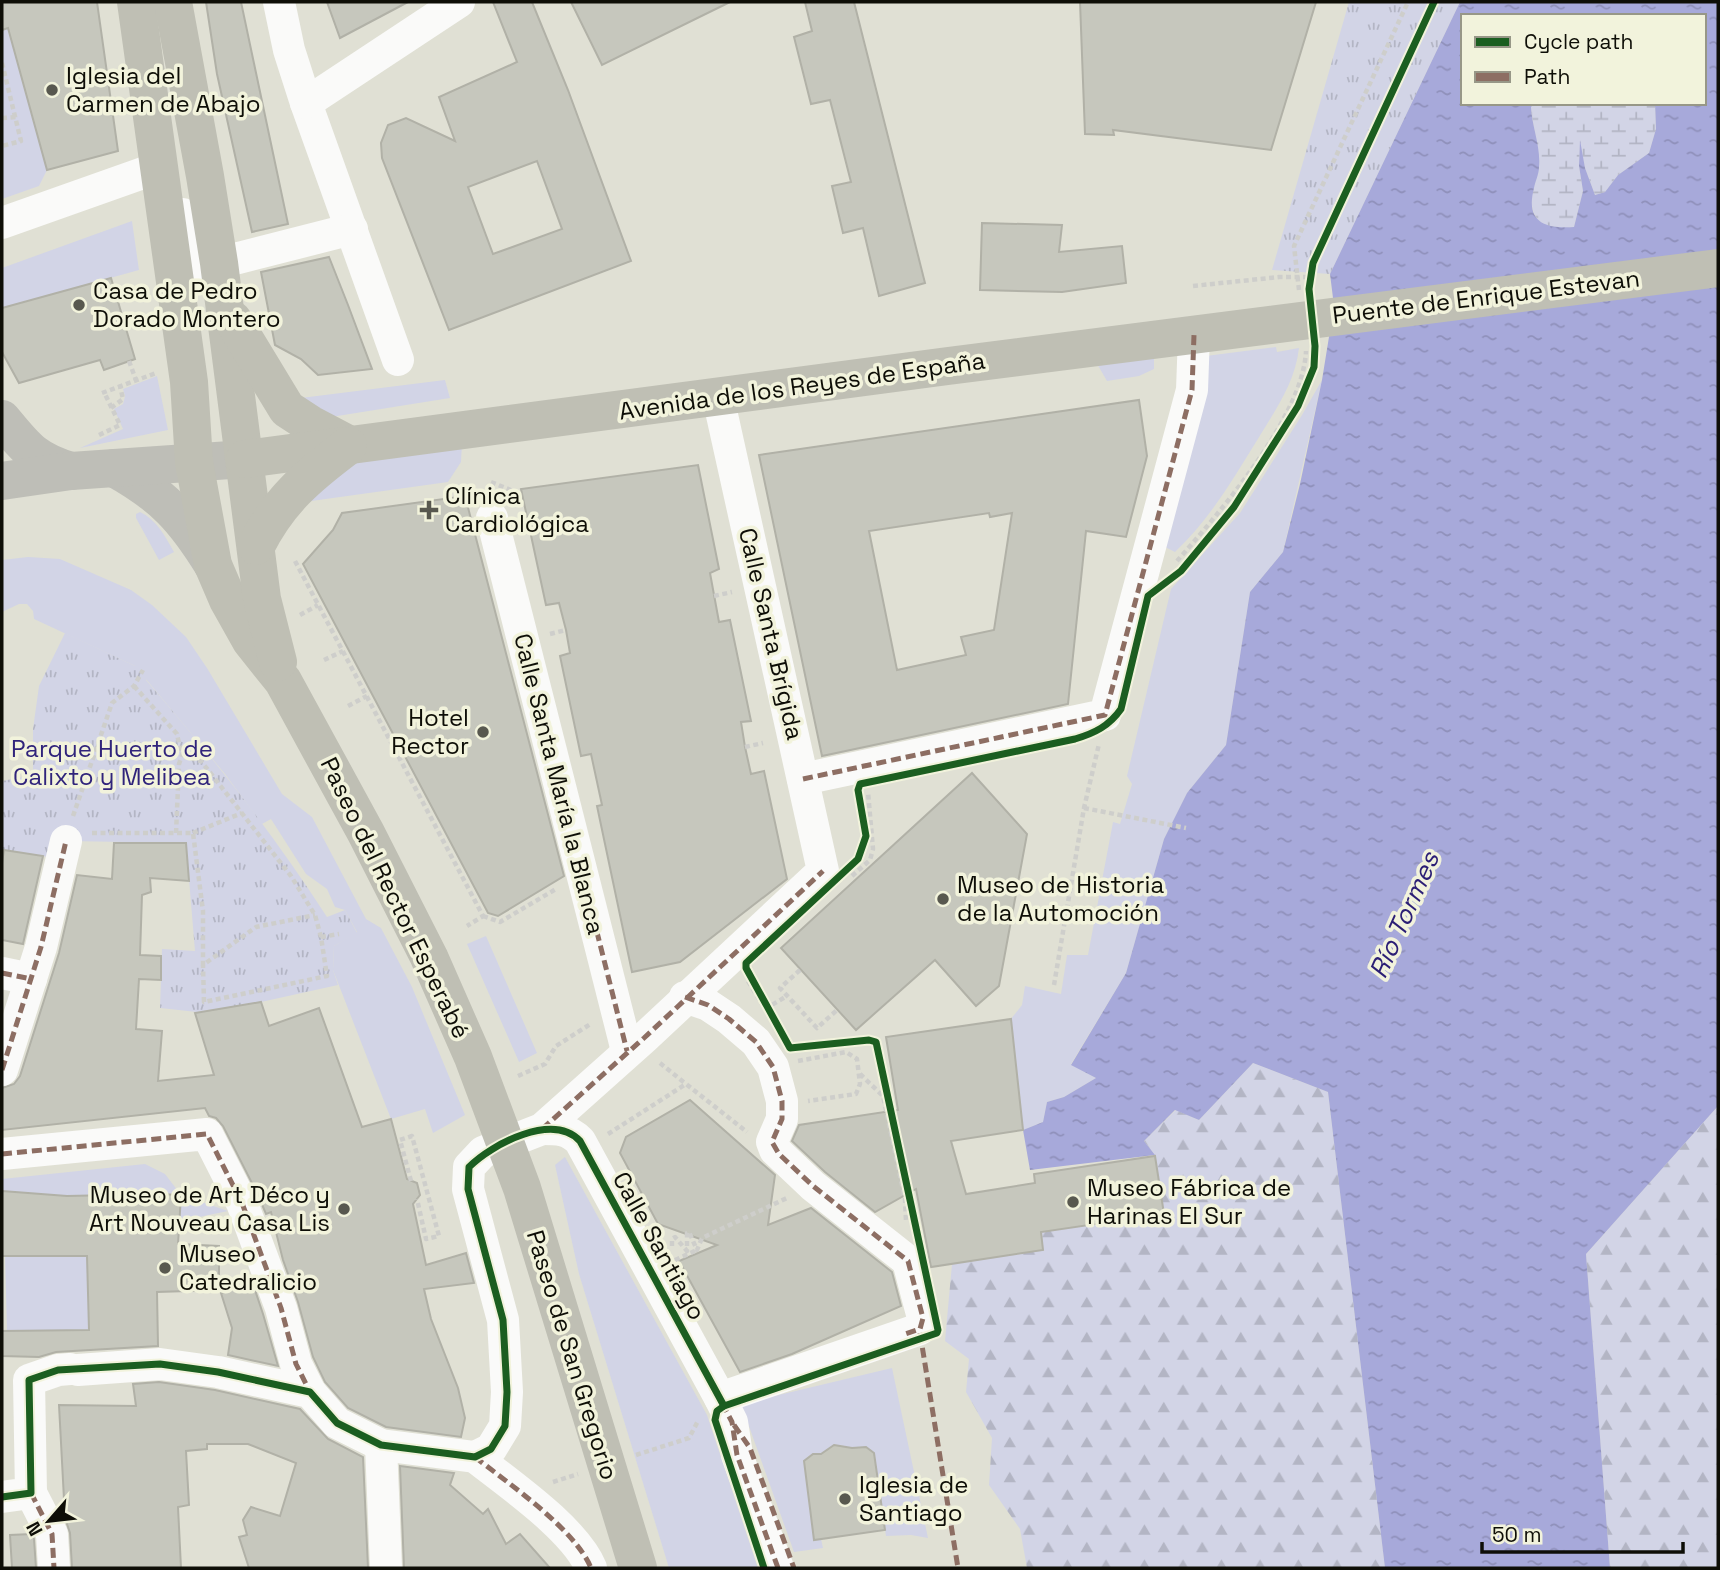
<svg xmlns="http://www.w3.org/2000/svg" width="1720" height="1570" font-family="'Space Grotesk',sans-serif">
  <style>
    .green { fill: #d2d4e6 }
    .forest { fill: url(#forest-firs) }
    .wetland { fill: url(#wetland-marsh) }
    .park { fill: url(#park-tufts) }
    .water { fill: url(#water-ripples); fill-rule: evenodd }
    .building { fill: #c6c7bd; stroke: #b1b1a7; stroke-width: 2; fill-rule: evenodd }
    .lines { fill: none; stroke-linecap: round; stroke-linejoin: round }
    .path { stroke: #cececb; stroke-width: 4.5; stroke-dasharray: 5 3.5; stroke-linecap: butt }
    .street { stroke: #fafaf9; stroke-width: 32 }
    .secondary { stroke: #bebeb7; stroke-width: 38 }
    .primary { stroke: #bfbfb4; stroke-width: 38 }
    .quiet { stroke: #8d6e63; stroke-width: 5; stroke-dasharray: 10 5; stroke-linecap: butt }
    .cycleway-casing { stroke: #f2f3dc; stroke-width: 11 }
    .cycleway { stroke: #1b5e20; stroke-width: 7 }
    .poi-dot { fill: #58584f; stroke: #f2f3dc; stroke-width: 2.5 }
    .labels { text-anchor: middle; stroke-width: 7; stroke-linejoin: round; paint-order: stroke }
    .poi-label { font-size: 24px; fill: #0e0e07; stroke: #f2f3dc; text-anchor: start }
    .street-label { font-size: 24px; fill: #0e0e07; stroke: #f2f3dc }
    .park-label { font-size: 24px; fill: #30247b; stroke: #f2f3dc }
    .water-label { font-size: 26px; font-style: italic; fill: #2b1e75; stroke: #f2f3dc }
  </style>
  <defs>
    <pattern id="forest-firs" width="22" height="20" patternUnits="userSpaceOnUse" patternTransform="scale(1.75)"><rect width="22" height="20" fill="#d2d4e6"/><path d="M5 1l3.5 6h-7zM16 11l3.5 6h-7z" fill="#b3b5c4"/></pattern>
    <pattern id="wetland-marsh" width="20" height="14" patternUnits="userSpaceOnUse" patternTransform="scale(1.75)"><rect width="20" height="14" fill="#d2d4e6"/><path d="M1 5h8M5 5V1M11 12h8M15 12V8" fill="none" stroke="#b3b5c4"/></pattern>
    <pattern id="park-tufts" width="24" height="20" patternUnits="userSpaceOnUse" patternTransform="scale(1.75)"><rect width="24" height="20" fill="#d2d4e6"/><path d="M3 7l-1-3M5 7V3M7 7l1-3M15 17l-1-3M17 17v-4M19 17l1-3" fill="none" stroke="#b3b5c4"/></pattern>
    <pattern id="water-ripples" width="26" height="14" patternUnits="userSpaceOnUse" patternTransform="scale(1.75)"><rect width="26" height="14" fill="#a7a9da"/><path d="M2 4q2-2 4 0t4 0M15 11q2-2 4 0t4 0" fill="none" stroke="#8f90ba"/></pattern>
  </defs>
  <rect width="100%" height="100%" fill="#e0e0d4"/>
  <g class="green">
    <path d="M8,28L47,170L39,186L2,199V30Z"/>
    <path d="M132,221L139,270L2,308V268Z"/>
    <path d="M1276,347L1277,352L1299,348C1295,384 1274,412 1256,442C1232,481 1209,520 1175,552L1165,547L1206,356Z"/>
    <path d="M1154,356V369L1139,376L1107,381L1096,362Z"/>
    <path d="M157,376L168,430L80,448L123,429L114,409L123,404L125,396L123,389Z"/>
    <path d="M445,380L450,398L331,417L293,399Z"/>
    <path d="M1322,380L1283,552L1250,592L1226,745L1187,793L1164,839L1126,973L1071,1064L1096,1078L1064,1097L1047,1102L1043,1122L1023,1130L1011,1019L1022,1005L1025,986L1061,994L1067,955H1088L1113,822L1120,824L1132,784L1127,776L1171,589L1240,513L1302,415Z"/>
    <path d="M462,444L461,462L448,482L297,503L360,458Z"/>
    <path d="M140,512C157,520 165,536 174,552L159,560L136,518V514Z"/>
    <path d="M28,557L60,559L131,590L152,605L186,637L207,668L282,794L312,817L366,919L381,928L412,987L465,1115L433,1133L425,1109L391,1119L333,970L334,946L357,932L345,910L335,907L327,889L306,874L271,819L262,824L225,774L135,666L34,619L33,611L27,604H19L2,612V560Z"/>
    <path d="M486,936L537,1053L519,1062L467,944Z"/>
    <path d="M565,1157L707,1415L758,1568H669L579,1274L555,1165Z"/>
    <path d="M145,1164L165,1174L181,1195L228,1211L180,1221V1195L114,1192L113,1195L67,1196L2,1191V1179Z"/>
    <path d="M5,1256H87L89,1330L7,1331Z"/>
    <path d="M892,1368L928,1538L911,1535L886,1536L874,1453L866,1447H856L851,1451C842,1442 829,1443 824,1456C815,1452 806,1454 804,1464L814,1540L821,1539L823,1548L794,1552L741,1404Z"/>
  </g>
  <g class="forest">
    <path d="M1253,1063L1328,1092L1385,1568H1027L1020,1529L989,1485L992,1438L966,1392L969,1359L945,1341L952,1264L1043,1250L1041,1232L1164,1214L1155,1155L1144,1141L1176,1110L1199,1120Z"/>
    <path d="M1718,1106V1568H1610L1586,1254Z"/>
  </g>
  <path class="wetland" d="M1535,103H1655L1656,129L1649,153L1618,175L1605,192L1595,195L1585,168L1580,145L1579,166L1583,191L1574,227C1567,227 1558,229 1552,228C1518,219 1536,175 1537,151C1537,138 1532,121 1531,107Z"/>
  <g class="park">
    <path d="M1349,2H1460L1330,274L1272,270Z"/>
    <path d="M65,633L135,666L141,656L153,664L146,680C211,755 273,833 327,917L345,910L357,933L334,946L333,970L338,985L261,1002L197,1012L160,1008L162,949L195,951L186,843L66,841L49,857L2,850V781L33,775V729L39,686Z"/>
  </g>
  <path class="water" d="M1460,2H1718V1106L1586,1254L1610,1568H1385L1328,1092L1253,1063L1199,1120L1175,1110L1144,1141L1155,1155L1030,1170L1023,1130L1043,1122L1047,1102L1064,1097L1096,1078L1071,1065L1126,973L1164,839L1187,793L1226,745L1250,592L1283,552L1300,484L1322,380L1334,306L1330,274ZM1463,16H1704V103H1655L1656,129L1649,153L1618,175L1605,192L1595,195L1585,168L1580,140L1579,166L1583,191L1574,227C1545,229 1525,222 1534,188C1535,182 1539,174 1539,167C1541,147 1532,127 1531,107L1535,103H1463Z"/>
  <g class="building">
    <path d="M2,2H97L118,151L47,170L8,28L2,30Z"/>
    <path d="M206,2H241L288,224L252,232L217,74Z"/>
    <path d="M327,2H408L340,38Z"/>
    <path d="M493,2H532L568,90L631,261L449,330L382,158L381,143L388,125L406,118L455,141L439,97L517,62ZM537,161L562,229L493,254L468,187Z"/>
    <path d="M571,2H730L602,65Z"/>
    <path d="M805,2H854L925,283L879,296L863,228L843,233L832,186L851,182L830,100L811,104L794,37L812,31Z"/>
    <path d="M1080,2H1316L1271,150L1113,130L1114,135L1085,134Z"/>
    <path d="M982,223L1062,225L1059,252L1122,246L1126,283L1062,292L980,290Z"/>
    <path d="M329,257L348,305L372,369L318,375L301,359L275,345L261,272Z"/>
    <path d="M111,278L135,359L104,370L100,360L19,383L2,352V308Z"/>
    <path d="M1139,400L1147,456L1126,537L1086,531L1068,704L822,756L759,455ZM989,513L990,517L1012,513L994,630L961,637L966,655L897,670L869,531Z"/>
    <path d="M698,465L719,569L710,573L719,622L730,620L751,721L741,722L745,747L751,774L764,771L787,879L680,962L632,972L597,806L602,805L591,754L581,756L560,656L570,653L566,630L559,603L546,605L521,489Z"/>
    <path d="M465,496L564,876L498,916L488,913L303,564L333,530L342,513Z"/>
    <path d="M972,773L1027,834L999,986L976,1006L935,960L856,1030L781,948Z"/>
    <path d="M114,843H186L189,881L150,878L151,892L142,895L140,955L161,956V980L139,979L136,1029L162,1031L158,1081L214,1075L195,1013L261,1002L269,1026L319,1008L362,1127L391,1119L407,1179L417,1183L420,1195L413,1204L426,1265L466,1253L474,1283L424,1289L431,1319L458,1388L465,1418L461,1437L386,1427L348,1408L325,1382L313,1357L298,1302L283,1260L271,1212L266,1214L258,1195L223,1126L216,1118L209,1116L205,1108L2,1130V1088L14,1084L20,1076L59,953L77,875L112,879Z"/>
    <path d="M4,850L43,856L23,944L2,940V863Z"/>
    <path d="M1011,1019L1023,1130L951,1141L966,1194L1035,1183L1034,1174L1155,1156L1164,1214L1041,1232L1043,1250L931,1267L916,1189L875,1212L825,1172L792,1141L799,1125L898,1110L886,1037Z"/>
    <path d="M690,1100L775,1175L768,1225L811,1208L892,1272L901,1306L792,1354L740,1372L679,1261L717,1245L658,1224L620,1153L626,1137Z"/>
    <path d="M2,1191L67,1196L113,1195L114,1192L181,1195L178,1244L219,1246V1290L157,1292L158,1346L56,1352L39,1357L2,1356V1331L89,1330L87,1256H2Z"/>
    <path d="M253,1284L263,1314L278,1366L228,1355L232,1328L221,1293Z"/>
    <path d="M159,1382L215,1390L300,1409L328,1439L363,1457L368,1568H249L239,1537L247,1535L243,1520L251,1507L280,1516L296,1463L248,1444H207V1449L186,1451L189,1505L178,1507L181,1568H72L70,1533L65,1518L59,1405L136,1406L133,1384Z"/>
    <path d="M834,1445L852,1448L866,1447L874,1453L885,1530L814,1540L804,1461L813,1454H821Z"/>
    <path d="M400,1466L454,1473L450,1485L483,1514L488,1509L506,1544L520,1534L550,1568H404Z"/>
    <path d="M32,1534L34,1539L36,1568H12L10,1535Z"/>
  </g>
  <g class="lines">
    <g class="path">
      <path d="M2,63L21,141L2,146"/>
      <path d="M2,118L16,117"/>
      <path d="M1193,286L1279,277H1311"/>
      <path d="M1299,290L1294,246L1408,2"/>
      <path d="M129,361L136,380"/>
      <path d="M102,393L156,373"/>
      <path d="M111,408L123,399L120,386"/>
      <path d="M99,435L120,425L104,392"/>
      <path d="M491,482L513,491"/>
      <path d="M295,561L483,916L467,926"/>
      <path d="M1177,561C1220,512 1303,417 1306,351"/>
      <path d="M714,596L732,592"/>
      <path d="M300,615L318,605"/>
      <path d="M550,634L566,630"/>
      <path d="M324,660L343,651"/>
      <path d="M134,686L177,734L180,748L187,757L201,761L291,876L315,915L321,937L327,976L204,1002L203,965"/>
      <path d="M348,706L367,696"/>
      <path d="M745,747L763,743"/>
      <path d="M1084,808L1186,828"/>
      <path d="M73,816L112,703L134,686L143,670"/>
      <path d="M92,833H193L203,911V965L256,927L315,915"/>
      <path d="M176,833L179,764L183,752"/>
      <path d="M193,833L242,813"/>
      <path d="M852,876L870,860L873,849L868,792"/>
      <path d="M483,916L500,922L556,889"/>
      <path d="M321,937L339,934"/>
      <path d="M800,970L780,988L817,1028L837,1010"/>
      <path d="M748,981L765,1009"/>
      <path d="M1054,985L1084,808L1099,744"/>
      <path d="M765,1009L787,996"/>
      <path d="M798,1061L846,1052L857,1059L860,1084L856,1094L808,1101"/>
      <path d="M660,1063L686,1084"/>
      <path d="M860,1074L883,1096L905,1199L906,1221"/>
      <path d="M518,1076L545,1064L556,1046L592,1023"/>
      <path d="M608,1134L686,1084L747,1132"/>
      <path d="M411,1181L400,1140L412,1136L439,1236L426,1239L417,1199"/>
      <path d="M672,1246V1239L675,1237L687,1251V1233L689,1232L697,1250L702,1238L787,1198"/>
      <path d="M675,1260L697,1250"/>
      <path d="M636,1455L689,1438L698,1421"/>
      <path d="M553,1482L578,1474"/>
    </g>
    <g class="street">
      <path d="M279,2L289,50L306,103L398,360"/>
      <path d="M306,103L459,2"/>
      <path d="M183,214L190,252L195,262L202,265L219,263L352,229"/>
      <path d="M2,223L160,167"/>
      <path d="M492,518L627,1051"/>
      <path d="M803,779L1105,715L1192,390L1194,335"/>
      <path d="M2,973L31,979"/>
      <path d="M685,997L708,1005L729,1019L756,1042L773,1067L782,1101V1119L772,1142L775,1150L813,1186L908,1261L923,1318L920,1329L720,1398"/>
      <path d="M2,1070L41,947L66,841"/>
      <path d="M542,1129C558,1129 568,1129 580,1141L720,1398L732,1422L737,1455L778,1568"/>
      <path d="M2,1154L207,1134L242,1203L281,1308L296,1364L310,1392"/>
      <path d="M78,1370L160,1364L218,1372L310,1392L337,1423L381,1445L475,1457"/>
      <path d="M381,1445L386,1568"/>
      <path d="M475,1457L491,1449L505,1426L507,1392L503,1320L468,1189L469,1167L483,1152L542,1129L644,1038L823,871L718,397"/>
      <path d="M475,1457C509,1484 575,1529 591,1568"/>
      <path d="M31,1493L52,1534L54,1568"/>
      <path d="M2,1497L31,1493L29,1380L58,1370L70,1369"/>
    </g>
    <g class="secondary">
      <path d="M2,419C26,448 34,460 71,471"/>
      <path d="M114,468C163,495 184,518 213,565"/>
      <path d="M2,481L71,471L245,459"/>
    </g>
    <g class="primary">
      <path d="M136,2L189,382L194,462L213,565L228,600L251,641L283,681L366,833L429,957L473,1057L522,1188L638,1568"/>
      <path d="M173,2L205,176L219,263L262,599L278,662"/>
      <path d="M233,320L287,409L310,424L350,445"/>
      <path d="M245,459L948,366L1718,268"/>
      <path d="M256,546C279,500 308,476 348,446"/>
    </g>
    <g class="quiet">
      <path d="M803,779L1105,715L1192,390L1194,335"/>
      <path d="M582,873L627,1051"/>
      <path d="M2,973L31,979"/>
      <path d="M685,997L708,1005L729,1019L756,1042L773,1067L782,1101V1119L772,1142L779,1154L813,1186L908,1261L923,1318L920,1329L905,1334"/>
      <path d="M2,1070L41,947L66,841"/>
      <path d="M542,1129L644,1038L823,871"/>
      <path d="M2,1154L207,1134L242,1203L281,1308L296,1364L310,1392"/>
      <path d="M920,1333L958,1568"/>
      <path d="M722,1403L732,1422L737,1455L778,1568"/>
      <path d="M734,1425L750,1448L794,1568"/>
      <path d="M475,1457C509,1484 575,1529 591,1568"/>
      <path d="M31,1493L52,1534L54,1568"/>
    </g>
    <g class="cycleway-casing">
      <g id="cycleway">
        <path d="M2,1497L31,1493L29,1380L58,1370L160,1364L218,1372L310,1392L337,1423L381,1445L475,1457L491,1449L505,1426L507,1392L503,1320L468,1189L469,1167C492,1144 553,1112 580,1141L724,1406"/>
        <path d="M764,1568L715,1420L717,1411L724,1406L937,1333L938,1330L876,1042L869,1040L790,1048L746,968V963L858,859L866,836L858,790L860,784L1075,739C1095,733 1109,726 1121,709L1148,596L1181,571L1234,507L1298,406L1314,367L1315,346L1309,289L1313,263L1434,2"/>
      </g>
    </g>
    <use href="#cycleway" class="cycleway"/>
  </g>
  <g class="poi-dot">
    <circle cx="52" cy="90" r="7"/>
    <circle cx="79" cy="305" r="7"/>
    <path d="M425.5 499.5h7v7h7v7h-7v7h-7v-7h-7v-7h7z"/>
    <circle cx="483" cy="732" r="7"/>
    <circle cx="943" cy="899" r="7"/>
    <circle cx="1073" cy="1202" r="7"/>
    <circle cx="344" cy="1209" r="7"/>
    <circle cx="165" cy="1268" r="7"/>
    <circle cx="845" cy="1499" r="7"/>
  </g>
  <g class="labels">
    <g class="poi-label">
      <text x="66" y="84">Iglesia del<tspan x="66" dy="28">Carmen de Abajo</tspan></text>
      <text x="93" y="299">Casa de Pedro<tspan x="93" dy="28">Dorado Montero</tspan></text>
      <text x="445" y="504">Clínica<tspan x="445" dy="28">Cardiológica</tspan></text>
      <text x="469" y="726" text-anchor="end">Hotel<tspan x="469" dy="28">Rector</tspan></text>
      <text x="957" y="893">Museo de Historia<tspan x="957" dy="28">de la Automoción</tspan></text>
      <text x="1087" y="1196">Museo Fábrica de<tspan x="1087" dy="28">Harinas El Sur</tspan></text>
      <text x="330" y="1203" text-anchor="end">Museo de Art Déco y<tspan x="330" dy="28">Art Nouveau Casa Lis</tspan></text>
      <text x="179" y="1262">Museo<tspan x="179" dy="28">Catedralicio</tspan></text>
      <text x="859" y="1493">Iglesia de<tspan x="859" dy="28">Santiago</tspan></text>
    </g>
    <g class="street-label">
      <text transform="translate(1486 297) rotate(-7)" y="8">Puente de Enrique Estevan</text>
      <text transform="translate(802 386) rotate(-8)" y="8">Avenida de los Reyes de España</text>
      <text transform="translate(771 634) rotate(77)" y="8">Calle Santa Brígida</text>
      <text transform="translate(559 784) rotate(76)" y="8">Calle Santa María la Blanca</text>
      <text transform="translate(395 898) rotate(64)" y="8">Paseo del Rector Esperabé</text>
      <text transform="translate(659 1246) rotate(61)" y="8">Calle Santiago</text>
      <text transform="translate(572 1355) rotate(73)" y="8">Paseo de San Gregorio</text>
    </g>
    <g class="park-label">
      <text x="112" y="757">Parque Huerto de<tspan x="112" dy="28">Calixto y Melibea</tspan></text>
    </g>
    <g class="water-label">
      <text transform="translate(1404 915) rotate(-66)" y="9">Río Tormes</text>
    </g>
  </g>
  <rect width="1720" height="1570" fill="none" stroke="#0e0e07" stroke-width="7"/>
  <rect x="1461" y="14" width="245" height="91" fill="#f2f3dc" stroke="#979787" stroke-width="2"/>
  <rect x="1475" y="37" width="35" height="10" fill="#1b5e20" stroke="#979787" stroke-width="2"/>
  <text x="1524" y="49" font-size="21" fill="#0e0e07">Cycle path</text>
  <rect x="1475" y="72" width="35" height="10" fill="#8d6e63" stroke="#979787" stroke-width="2"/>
  <text x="1524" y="84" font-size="21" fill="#0e0e07">Path</text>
  <g transform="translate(49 1521) rotate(242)" stroke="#f2f3dc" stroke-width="5" paint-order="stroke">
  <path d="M0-5L12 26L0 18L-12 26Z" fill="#0e0e07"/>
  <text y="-10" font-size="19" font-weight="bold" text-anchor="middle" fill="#0e0e07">N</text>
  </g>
  <path d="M1482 1542v10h201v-10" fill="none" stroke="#0e0e07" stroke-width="3.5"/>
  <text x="1492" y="1542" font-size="21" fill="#0e0e07" stroke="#f2f3dc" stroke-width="5" paint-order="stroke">50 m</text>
</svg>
